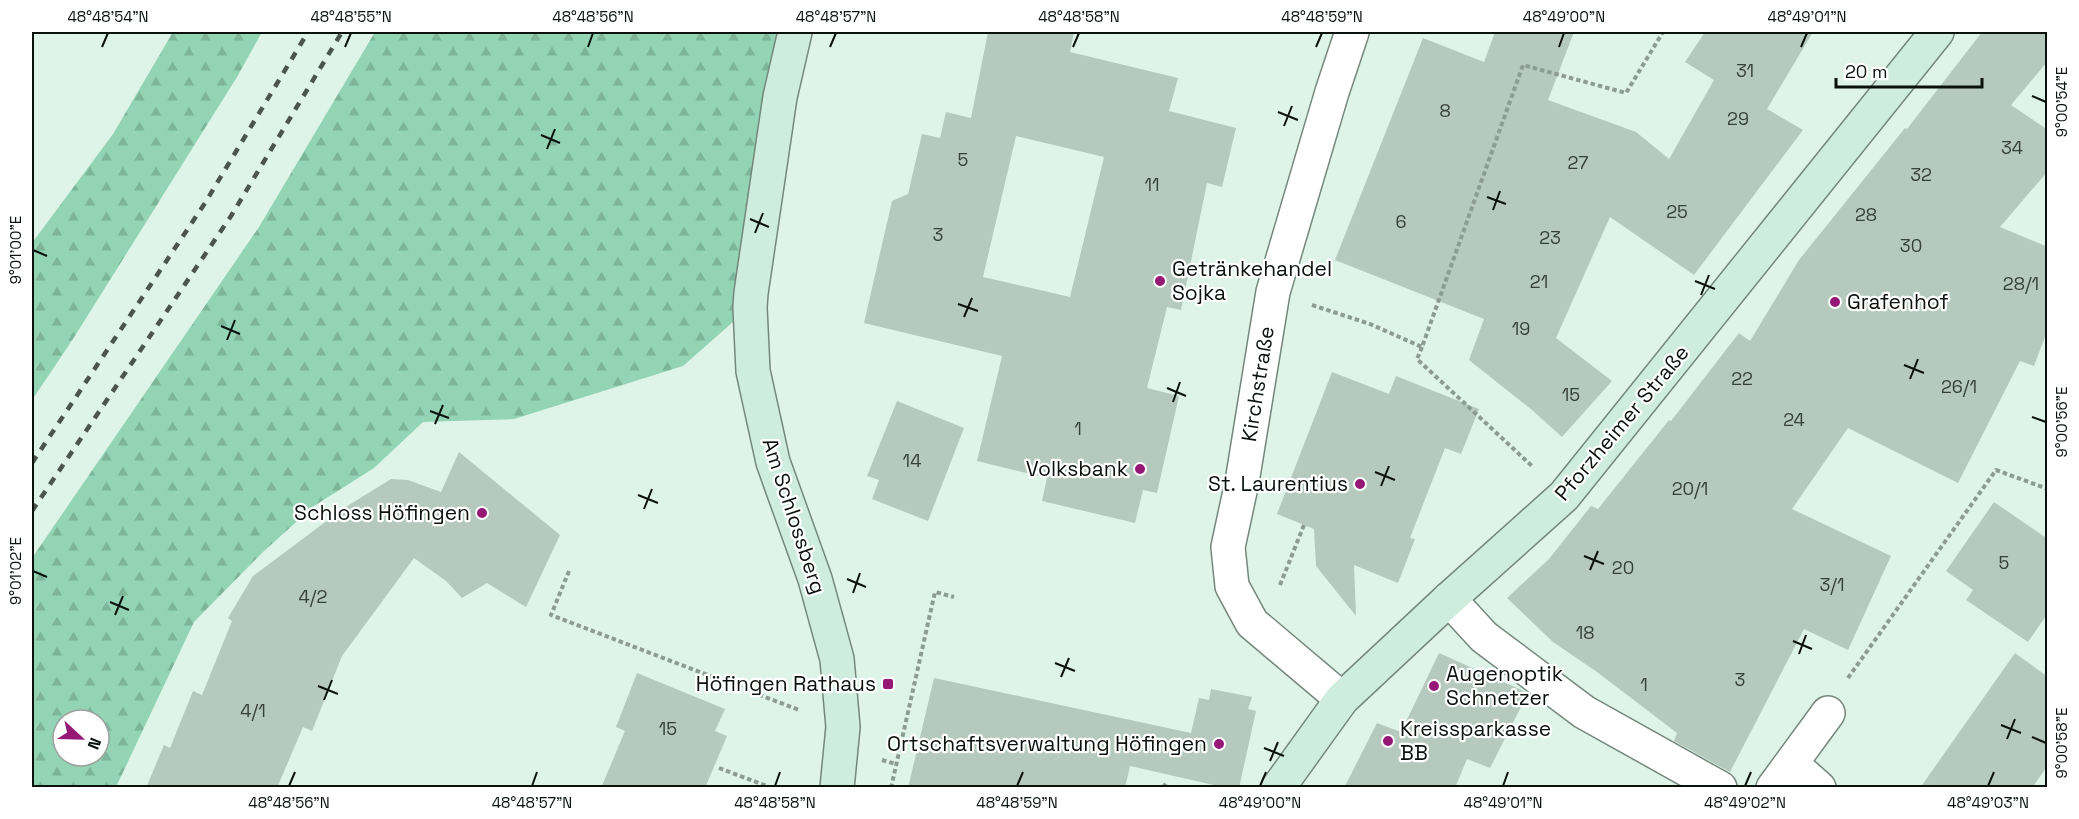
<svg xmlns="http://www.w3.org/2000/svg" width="2079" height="819" font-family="'Space Grotesk',sans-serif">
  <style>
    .forest { fill: url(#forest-firs); fill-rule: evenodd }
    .building { fill: #b5c9be; fill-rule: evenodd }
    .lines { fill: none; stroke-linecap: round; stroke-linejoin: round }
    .street-casing { stroke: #74877d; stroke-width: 36 }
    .secondary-casing { stroke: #74877d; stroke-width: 36 }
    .path { stroke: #8c9c93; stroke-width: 4; stroke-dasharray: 4.5 3; stroke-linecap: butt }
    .street { stroke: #fff; stroke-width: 33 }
    .secondary { stroke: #ceeddf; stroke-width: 33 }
    .rail { stroke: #4a554f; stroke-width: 4.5; stroke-dasharray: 8 8; stroke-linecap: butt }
    .ticks { fill: none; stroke: #0b120e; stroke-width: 2 }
    .poi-dot { fill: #951974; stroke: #fff; stroke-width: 2 }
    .labels { text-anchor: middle; stroke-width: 4.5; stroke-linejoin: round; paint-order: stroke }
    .number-label { font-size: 18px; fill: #36403a }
    .poi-label { font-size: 21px; fill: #0b120e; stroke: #fff; text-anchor: end }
    .street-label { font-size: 21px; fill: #0b120e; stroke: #fff }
    .neatline { fill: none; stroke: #0b120e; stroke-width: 2 }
    .ticks-label { font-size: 15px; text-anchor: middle; fill: #0b120e }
  </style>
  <defs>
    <pattern id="forest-firs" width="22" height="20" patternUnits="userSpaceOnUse" patternTransform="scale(1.5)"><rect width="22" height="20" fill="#92d4b3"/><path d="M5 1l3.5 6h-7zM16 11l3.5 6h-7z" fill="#7db599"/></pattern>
  </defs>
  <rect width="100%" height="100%" fill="#dff4e9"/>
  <g class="forest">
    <path d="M173,32H262L237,77L73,339L32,400V243L113,134Z"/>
    <path d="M375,32H796L750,307L683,366L514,419L423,422L374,468L314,506L263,552L194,622L116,787L32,788V558L259,227ZM63,720H99V756H63Z"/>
  </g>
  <g class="building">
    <path d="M988,32H1074L1070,52L1178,78L1169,111L1236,128L1222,187L1207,183L1181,310L1167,307L1147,388L1179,396L1157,493L1143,490L1135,523L1042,501L1047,478L977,461L1002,356L864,323L892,201L908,194L922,134L940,138L946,112L971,118ZM1016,136L1104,157L1070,297L983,277Z"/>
    <path d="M1495,32H1574L1548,100L1636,132L1669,159L1714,80L1685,62L1705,32H1813L1767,109L1803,130L1694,275L1610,217L1556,338L1612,381L1562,437L1532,410L1469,360L1484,319L1335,260L1423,38L1484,62Z"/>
    <path d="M1982,32H2047V62L2011,105L2048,130V171L2000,227L2048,247V329L2034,366L2020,361L1958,483L1848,428L1792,509L1891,556L1848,650L1804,629L1730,772L1674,741L1677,733L1597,672L1553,642L1507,598L1549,559L1591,506L1598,509L1669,420L1671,421L1739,333L1750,341L1799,260L1905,128L1907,129Z"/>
    <path d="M1332,372L1389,394L1396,376L1479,409L1461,454L1445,448L1410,538L1415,539L1398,583L1354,565L1356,616L1316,566L1314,529L1277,514Z"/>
    <path d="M897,401L964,428L928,521L872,499L879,480L867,476Z"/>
    <path d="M459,452L560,535L526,607L487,583L462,598L446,581L414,558L342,656L312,731L303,727L277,788H146L164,745L170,748L193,691L202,695L232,621L228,618L253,576L344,508L391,479L408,480L441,492Z"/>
    <path d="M1994,502L2048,539V613L2028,642L1966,600L1973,590L1946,571Z"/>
    <path d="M1439,653L1528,693L1490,768L1467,759L1455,788H1344L1377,723L1401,732Z"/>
    <path d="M2015,653L2048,677V765L2032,788H1920Z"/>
    <path d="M637,673L725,709L715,731L727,736L705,788H601L625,731L616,727Z"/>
    <path d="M934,678L1191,733L1199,698L1209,700L1211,689L1252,697L1248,709L1256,711L1239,788H1227L1130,766L1125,788H908Z"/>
  </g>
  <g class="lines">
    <g class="street-casing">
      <g id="street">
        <path d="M1449,599L1484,637L1584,712L1720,788"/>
        <path d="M1342,699L1252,623L1232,586L1228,547L1242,482L1273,292L1332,92L1352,32"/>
        <path d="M1792,764L1819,788"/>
        <path d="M1773,788L1828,713"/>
      </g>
    </g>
    <g class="secondary-casing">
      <g id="secondary">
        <path d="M795,32L780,97L751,293L750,307L753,371L773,462L815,579L837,659L843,727L837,788"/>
        <path d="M1278,788L1342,699L1449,599L1564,496L1937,32"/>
      </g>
    </g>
    <g class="path">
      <path d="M1312,305L1370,324L1422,347L1523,65L1626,93L1663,32"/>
      <path d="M1422,347L1417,359L1533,467"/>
      <path d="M569,571L551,615L799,710"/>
      <path d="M1280,585L1304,525"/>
      <path d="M1848,678L1996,470L2048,489"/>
      <path d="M882,760L896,764"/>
      <path d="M719,768L772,788"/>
      <path d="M1163,784L1168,788"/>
      <path d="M891,788L935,592L954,597"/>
      <path d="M2047,788L2048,786"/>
    </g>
    <use href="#street" class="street"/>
    <use href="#secondary" class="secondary"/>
    <g class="rail">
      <path d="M32,463L205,203L308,32"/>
      <path d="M32,511L231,216L342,32"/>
    </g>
  </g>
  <path class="ticks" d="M102,47L108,33M345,47L351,33M588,47L593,33M830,47L836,33M1073,47L1079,33M1316,47L1322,33M1559,47L1564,33M1801,47L1807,33M2032,96L2046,102M1278,112L1298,120M1284,126L1292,106M541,135L560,143M547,149L555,129M1487,197L1506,204M1493,210L1500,191M750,219L769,227M755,233L763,213M33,250L47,256M1695,281L1715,289M1701,295L1709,275M958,304L978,311M964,317L972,298M221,326L240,334M227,340L235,320M1904,365L1924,373M1910,379L1918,359M1167,388L1186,396M1173,402L1180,382M430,411L449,418M2032,417L2046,422M435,424L443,405M1375,472L1395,480M1381,486L1389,466M638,495L658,503M644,509L652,489M1584,556L1604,564M1590,570L1598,551M33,571L47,577M847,579L866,587M853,593L860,573M110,602L129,610M115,615L123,596M1793,641L1812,649M1799,654L1806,635M1055,663L1075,671M1061,677L1069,658M318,686L338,694M324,700L332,680M2001,725L2021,733M2032,737L2046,743M2007,739L2015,719M1264,748L1284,756M1270,761L1278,742M289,786L295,772M532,786L537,772M775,786L780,772M1017,786L1023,772M1260,786L1266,772M1503,786L1508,772M1745,786L1751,772M1988,786L1994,772"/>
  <g class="poi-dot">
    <circle cx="1160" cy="281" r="6"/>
    <circle cx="1835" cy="302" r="6"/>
    <circle cx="1140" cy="469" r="6"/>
    <circle cx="1360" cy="484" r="6"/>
    <circle cx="482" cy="513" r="6"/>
    <rect x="882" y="678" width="12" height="12" rx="3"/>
    <circle cx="1434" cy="686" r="6"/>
    <circle cx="1388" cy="741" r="6"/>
    <circle cx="1219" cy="744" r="6"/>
  </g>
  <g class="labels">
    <g class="number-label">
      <text x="1745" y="77">31</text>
      <text x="1445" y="117">8</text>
      <text x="1738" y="125">29</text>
      <text x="2012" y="154">34</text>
      <text x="963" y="166">5</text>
      <text x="1578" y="169">27</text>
      <text x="1921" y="181">32</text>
      <text x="1152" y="191">11</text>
      <text x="1677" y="218">25</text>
      <text x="1866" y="221">28</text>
      <text x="1401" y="228">6</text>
      <text x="938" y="241">3</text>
      <text x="1550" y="244">23</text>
      <text x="1911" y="252">30</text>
      <text x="1539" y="288">21</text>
      <text x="2021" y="290">28/1</text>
      <text x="1521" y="335">19</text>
      <text x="1742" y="385">22</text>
      <text x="1959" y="393">26/1</text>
      <text x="1571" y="401">15</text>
      <text x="1794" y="426">24</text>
      <text x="1078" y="435">1</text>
      <text x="912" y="467">14</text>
      <text x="1690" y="495">20/1</text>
      <text x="2004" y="569">5</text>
      <text x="1623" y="574">20</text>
      <text x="1832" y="591">3/1</text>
      <text x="313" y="603">4/2</text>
      <text x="1585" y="639">18</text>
      <text x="1740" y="686">3</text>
      <text x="1644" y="691">1</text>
      <text x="253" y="717">4/1</text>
      <text x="668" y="735">15</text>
    </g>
    <g class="poi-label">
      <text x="1172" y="276" text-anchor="start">Getränkehandel<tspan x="1172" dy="24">Sojka</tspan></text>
      <text x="1847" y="309" text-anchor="start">Grafenhof</text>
      <text x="1128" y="476">Volksbank</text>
      <text x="1348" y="491">St. Laurentius</text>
      <text x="470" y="520">Schloss Höfingen</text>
      <text x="1446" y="681" text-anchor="start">Augenoptik<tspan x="1446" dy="24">Schnetzer</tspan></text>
      <text x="876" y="691">Höfingen Rathaus</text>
      <text x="1400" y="736" text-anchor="start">Kreissparkasse<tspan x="1400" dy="24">BB</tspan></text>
      <text x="1207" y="751">Ortschaftsverwaltung Höfingen</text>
    </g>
    <g class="street-label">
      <text transform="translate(1258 384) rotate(-81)" y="7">Kirchstraße</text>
      <text transform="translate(1622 423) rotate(-50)" y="7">Pforzheimer Straße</text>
      <text transform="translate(794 516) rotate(72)" y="7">Am Schlossberg</text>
    </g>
  </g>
  <rect width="2079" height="819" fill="none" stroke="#ffffff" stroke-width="66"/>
  <g transform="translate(81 738) rotate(112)"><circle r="28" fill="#ffffff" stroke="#9da09f" stroke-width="1.5"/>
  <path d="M0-4.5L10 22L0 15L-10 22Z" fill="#951974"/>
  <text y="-9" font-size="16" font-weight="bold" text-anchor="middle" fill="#0b120e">N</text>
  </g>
  <path d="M1836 78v9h146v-9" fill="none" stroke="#0b120e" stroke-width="3"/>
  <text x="1845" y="78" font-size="18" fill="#0b120e" stroke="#ffffff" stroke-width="4.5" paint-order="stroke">20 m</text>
  <rect x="33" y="33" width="2013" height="753" class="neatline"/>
  <g class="ticks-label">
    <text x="108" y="22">48°48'54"N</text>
    <text x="351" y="22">48°48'55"N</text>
    <text x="593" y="22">48°48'56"N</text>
    <text x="836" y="22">48°48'57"N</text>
    <text x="1079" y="22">48°48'58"N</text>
    <text x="1322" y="22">48°48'59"N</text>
    <text x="1564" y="22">48°49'00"N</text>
    <text x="1807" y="22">48°49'01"N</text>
    <text transform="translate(2062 102) rotate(-90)" y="5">9°00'54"E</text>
    <text transform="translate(16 250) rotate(-90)" y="5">9°01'00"E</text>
    <text transform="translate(2062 422) rotate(-90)" y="5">9°00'56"E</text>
    <text transform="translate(16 571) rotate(-90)" y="5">9°01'02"E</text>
    <text transform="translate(2062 743) rotate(-90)" y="5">9°00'58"E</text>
    <text x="289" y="808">48°48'56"N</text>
    <text x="532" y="808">48°48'57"N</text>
    <text x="775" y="808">48°48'58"N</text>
    <text x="1017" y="808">48°48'59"N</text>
    <text x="1260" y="808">48°49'00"N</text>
    <text x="1503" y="808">48°49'01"N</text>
    <text x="1745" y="808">48°49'02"N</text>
    <text x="1988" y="808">48°49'03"N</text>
  </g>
</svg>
